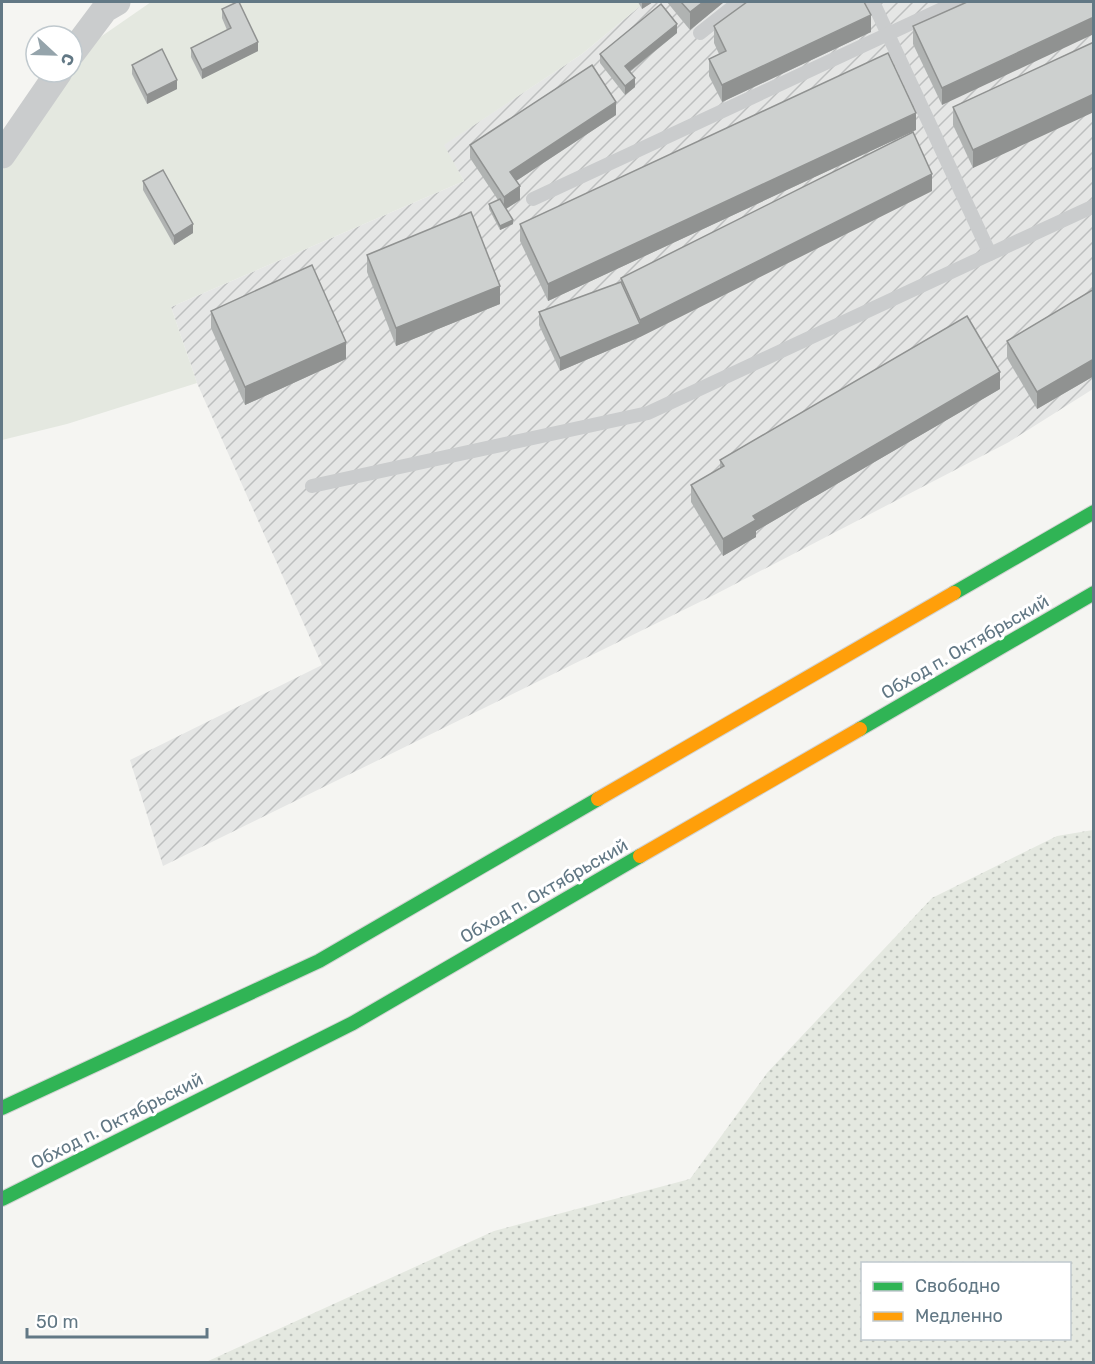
<svg xmlns="http://www.w3.org/2000/svg" width="1095" height="1364" font-family="Rubik,sans-serif">
  <style>
    .industrial { fill: url(#industrial-furrows) }
    .grass { fill: url(#grass-dots); fill-rule: evenodd }
    .green { fill: #e4e8e0 }
    .lines { fill: none; stroke-linecap: round; stroke-linejoin: round }
    .fast-casing { stroke: #d2d3d2; stroke-width: 16 }
    .slow-casing { stroke: #d2d3d2; stroke-width: 16 }
    .lane { stroke: #cacccd; stroke-width: 14 }
    .street { stroke: #cacccd; stroke-width: 27 }
    .fast { stroke: #30b455; stroke-width: 14 }
    .slow { stroke: #ff9f0a; stroke-width: 14 }
    .wall { fill: #b0b3b2 }
    .shaded-wall { fill: #909291 }
    .building { fill: #cdd0cf; stroke: #909291; stroke-width: 1.5 }
    .labels { text-anchor: middle; stroke-width: 6; stroke-linejoin: round; paint-order: stroke }
    .street-label { font-size: 18px; fill: #627885; stroke: #fff }
  </style>
  <defs>
    <pattern id="industrial-furrows" width="10" height="10" patternUnits="userSpaceOnUse" patternTransform="scale(1.5)"><rect width="10" height="10" fill="#e5e6e5"/><path d="M-1 1l2-2M0 10L10 0M9 11l2-2" fill="none" stroke="#bdbfbf"/></pattern>
    <pattern id="grass-dots" width="8" height="8" patternUnits="userSpaceOnUse" patternTransform="scale(1.5)"><rect width="8" height="8" fill="#e4e8e0"/><path d="M2 2h.1M6 6h.1" fill="none" stroke="#bcc1bb" stroke-width="1.8" stroke-linecap="round"/></pattern>
  </defs>
  <rect width="100%" height="100%" fill="#f5f5f2"/>
  <path class="industrial" d="M645,2H1093V389L1009,442L716,594L163,866L130,760L322,665L197,383L171,307L464,181L443,145L582,54Z"/>
  <path class="grass" d="M1093,830V1362H206L494,1231L690,1179L767,1073L932,898L1057,836ZM862,1264H1070V1338H862Z"/>
  <path class="green" d="M151,2H645L582,54L444,145L464,181L171,307L197,383L67,424L2,440V171L99,38Z"/>
  <g class="lines">
    <g class="fast-casing">
      <g id="fast">
        <path d="M954,593L1094,512"/>
        <path d="M860,729L1094,593"/>
        <path d="M2,1108L319,961L598,799"/>
        <path d="M2,1199L353,1023L640,856"/>
      </g>
    </g>
    <g class="slow-casing">
      <g id="slow">
        <path d="M598,799L954,593"/>
        <path d="M640,856L860,729"/>
      </g>
    </g>
    <g class="lane">
      <path d="M873,2L990,254L1094,206"/>
      <path d="M700,33L739,2"/>
      <path d="M533,199L957,2"/>
      <path d="M312,486L648,413L990,254"/>
    </g>
    <g class="street">
      <path d="M72,53L105,9L117,2"/>
      <path d="M2,155L59,72"/>
    </g>
    <use href="#fast" class="fast"/>
    <use href="#slow" class="slow"/>
  </g>
  <g class="wall">
    <path d="M638,2H653L642,9Z"/>
    <path d="M667,2H724L690,30Z"/>
    <path d="M967,2L942,105L913,44V26Z"/>
    <path d="M222,9L258,51L202,79L191,57V48L227,30L222,18Z"/>
    <path d="M714,26L871,32L722,102L709,76V59L719,54L714,43Z"/>
    <path d="M677,33L630,72L635,87L625,95L600,63V54Z"/>
    <path d="M1094,42L973,168L953,125V107Z"/>
    <path d="M132,65L177,89L147,104L132,74Z"/>
    <path d="M616,115L516,181L520,200L506,209L513,224L500,230L489,209V204L498,200L470,158V145Z"/>
    <path d="M916,130L548,301L520,241V224Z"/>
    <path d="M143,181L193,233L174,245L143,190Z"/>
    <path d="M932,191L640,337L560,371L539,325V312L621,282V278Z"/>
    <path d="M367,255L500,304L396,346L367,272Z"/>
    <path d="M1094,289V376L1037,409L1007,358V341Z"/>
    <path d="M211,311L346,359L245,405L211,328Z"/>
    <path d="M1000,389L756,531V537L723,556L691,502V485L720,468V460Z"/>
  </g>
  <g class="shaded-wall">
    <path d="M642,2H653L642,9Z"/>
    <path d="M703,2H724L690,30V12Z"/>
    <path d="M871,15V32L722,102V85Z"/>
    <path d="M1094,17V34L942,105V88Z"/>
    <path d="M677,24V33L625,75V66Z"/>
    <path d="M258,42V51L202,79V70Z"/>
    <path d="M635,78V87L625,95V86Z"/>
    <path d="M177,80V89L147,104V95Z"/>
    <path d="M1094,94V112L973,168V150Z"/>
    <path d="M616,102V115L510,185V172Z"/>
    <path d="M916,113V130L548,301V284Z"/>
    <path d="M932,174V191L640,337L560,371V358L640,324V320Z"/>
    <path d="M520,186V200L504,210V197Z"/>
    <path d="M513,220V224L500,230V226Z"/>
    <path d="M193,224V233L174,245V236Z"/>
    <path d="M500,286V304L396,346V328Z"/>
    <path d="M346,342V359L245,405V387Z"/>
    <path d="M1094,359V376L1037,409V392Z"/>
    <path d="M1000,372V389L756,531V537L723,556V539L753,516Z"/>
  </g>
  <g class="building">
    <path d="M237,2H239L258,42L202,70L191,48L231,28L222,9Z"/>
    <path d="M681,2H703L690,12Z"/>
    <path d="M747,2H864L871,15L722,85L709,59L726,51L714,26Z"/>
    <path d="M967,2H1094V17L942,88L913,26Z"/>
    <path d="M661,4L677,24L625,66L635,78L625,86L600,54Z"/>
    <path d="M1094,42V94L973,150L953,107Z"/>
    <path d="M162,49L177,80L147,95L132,65Z"/>
    <path d="M888,53L916,113L548,284L520,224Z"/>
    <path d="M592,65L616,102L510,172L520,186L504,197L470,145Z"/>
    <path d="M913,132L932,174L640,320L621,278Z"/>
    <path d="M163,170L193,224L174,236L143,181Z"/>
    <path d="M500,199L513,220L500,226L489,204Z"/>
    <path d="M471,212L500,286L396,328L367,255Z"/>
    <path d="M312,265L346,342L245,387L211,311Z"/>
    <path d="M621,282L640,324L560,358L539,312Z"/>
    <path d="M1094,289V359L1037,392L1007,341Z"/>
    <path d="M967,316L1000,372L753,516L756,520L723,539L691,485L724,466L720,460Z"/>
  </g>
  <g class="labels">
    <g class="street-label">
      <text transform="translate(965 647) rotate(-30)" y="6">Обход п. Октябрьский</text>
      <text transform="translate(544 891) rotate(-30)" y="6">Обход п. Октябрьский</text>
      <text transform="translate(117 1121) rotate(-27)" y="6">Обход п. Октябрьский</text>
    </g>
  </g>
  <rect width="1095" height="1364" fill="none" stroke="#627885" stroke-width="6"/>
  <rect x="861" y="1262" width="210" height="78" fill="#ffffff" stroke="#c0c9ce" stroke-width="1.5"/>
  <rect x="873" y="1282" width="30" height="9" fill="#30b455" stroke="#c0c9ce" stroke-width="1.5"/>
  <text x="915" y="1292" font-size="18" fill="#627885">Свободно</text>
  <rect x="873" y="1312" width="30" height="9" fill="#ff9f0a" stroke="#c0c9ce" stroke-width="1.5"/>
  <text x="915" y="1322" font-size="18" fill="#627885">Медленно</text>
  <g transform="translate(54 54) rotate(112)"><circle r="28" fill="#ffffff" stroke="#c0c9ce" stroke-width="1.5"/>
  <path d="M0-4.5L10 22L0 15L-10 22Z" fill="#95a4ab"/>
  <text y="-9" font-size="16" font-weight="bold" text-anchor="middle" fill="#627885">С</text>
  </g>
  <path d="M27 1328v9h180v-9" fill="none" stroke="#627885" stroke-width="3"/>
  <text x="36" y="1328" font-size="18" fill="#627885" stroke="#ffffff" stroke-width="4.5" paint-order="stroke">50 m</text>
</svg>
